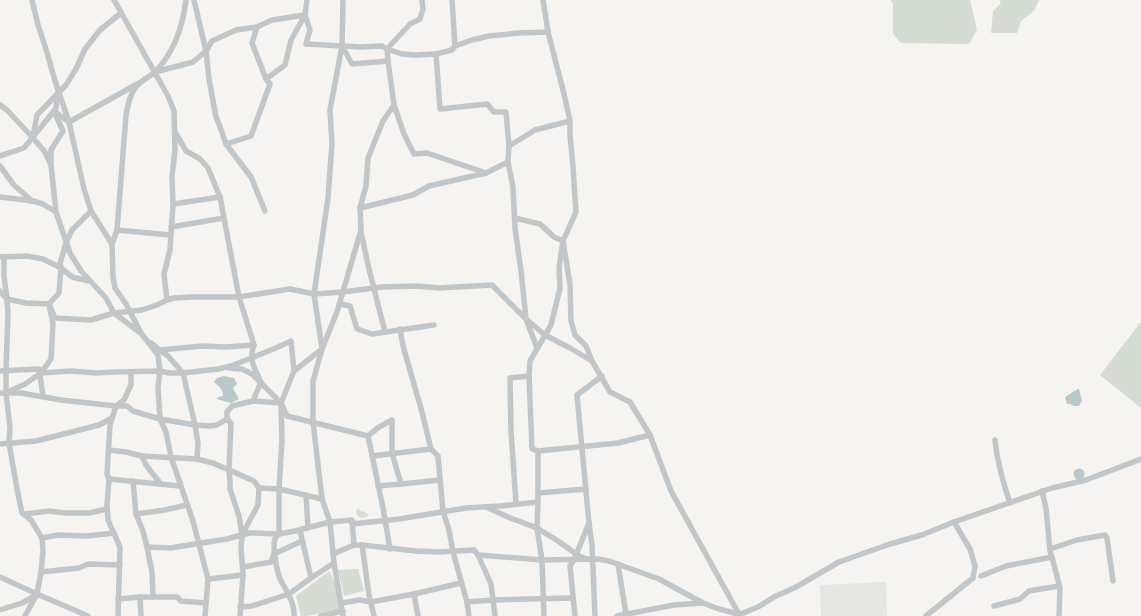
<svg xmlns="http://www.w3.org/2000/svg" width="1141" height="616" font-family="Commissioner,sans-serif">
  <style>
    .built { fill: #e5e6e3 }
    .green { fill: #d5dcd1 }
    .water { fill: #bac7cb }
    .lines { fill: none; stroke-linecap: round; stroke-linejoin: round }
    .minor { stroke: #c1c6c8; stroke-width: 5.5 }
  </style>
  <rect width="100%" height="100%" fill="#f5f4f0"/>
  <path class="built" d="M886,582L887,616H821L820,585Z"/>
  <g class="green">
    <path d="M890,0H970L977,30L969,44L901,43L893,34V3Z"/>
    <path d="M999,0H1039L1034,11L1021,21L1017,33H991L993,11L1001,3Z"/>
    <path d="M1141,322V408L1100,375Z"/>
    <path d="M359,508L360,511L367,513L368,516C363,519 357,518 356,511Z"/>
    <path d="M358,569L364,591L344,596L338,570Z"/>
    <path d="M329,571L337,586L341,609L307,616H301L296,596Z"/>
  </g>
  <g class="water">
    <path d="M224,376L234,378L237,384L233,388L239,399L231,403L217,399L218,397L223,396C223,389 219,386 214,382L217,378Z"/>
    <path d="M1078,389H1079L1082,401L1079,406H1074L1070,404H1067L1065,397Z"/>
    <circle cx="1079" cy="474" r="5.5"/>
  </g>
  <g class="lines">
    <g class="minor">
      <path d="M32,0L38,25L46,49L55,81L69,122L84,189L91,211L112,244"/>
      <path d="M114,0L168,96L174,111L175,150L172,177L173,204L170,250L164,274L167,300"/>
      <path d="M186,0C183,25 174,52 156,71C152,75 146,78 141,82C131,89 128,104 126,115L117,230L112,244L113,277L115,288L126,304L141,333L158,355L160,371L158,388L160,419L166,432L171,457L193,521L208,579L205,616"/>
      <path d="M194,0L206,51L209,79L216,117L219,124L226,144L251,177L265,211"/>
      <path d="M343,0L342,46L330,110L332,143L328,198L314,294L322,349L313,381V422L322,499L330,522L334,563L343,616"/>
      <path d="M452,0L455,46"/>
      <path d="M543,0L548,32L564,94L570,121V135L573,167L576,212L563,241L559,268L560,288L551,325L530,361L529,376L532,449L538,451V502L537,528L542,560L544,616"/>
      <path d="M305,15L310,30L306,44L361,47L382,46L387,49L402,54L415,55L436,54L440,109L487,104L494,112H506L509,146L508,162L486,173L429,186L413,195L360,208"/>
      <path d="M257,27L252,43L266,79"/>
      <path d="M342,46L352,64L388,61L394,105L404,134L414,154L427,153L486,173"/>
      <path d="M436,54L452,50L455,46L472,40L489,36L519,33L548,32"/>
      <path d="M388,61L387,49L410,24L420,19L423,9L422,0"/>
      <path d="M155,72L193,62L206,51L212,41L236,30L257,27L272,20L305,15"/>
      <path d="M0,105L7,110L33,138L45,152L51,165L56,212L70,253L81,271L106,298L114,313L139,332"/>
      <path d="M175,132L186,151L200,159L208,168L220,197L239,297L254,345C248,359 255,369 261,382L253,401"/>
      <path d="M33,137L37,115L66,85L76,69L85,49L100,30L121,13"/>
      <path d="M226,144L251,136L270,84L266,79L285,65L291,40L305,15L307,0"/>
      <path d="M509,146L535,130L570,121"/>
      <path d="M0,156L24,148L54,111L69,122L139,83"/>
      <path d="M508,162L513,187L515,228L521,271L526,319L545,335L570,348L592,361"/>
      <path d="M51,163V150L63,131L54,111L56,108L58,93"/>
      <path d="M0,166L14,185L32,201"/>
      <path d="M0,197L33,201L43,204L56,212"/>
      <path d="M173,204L220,197"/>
      <path d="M515,218L540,224L554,237L563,241L570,284L571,321L575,335L586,346L592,361L610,392L630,402L650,435L671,491L740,616"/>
      <path d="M171,227L224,218"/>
      <path d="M117,230L170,235"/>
      <path d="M361,232L368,265L385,332"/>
      <path d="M0,257L27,256L43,259L61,268L72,277L89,281"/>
      <path d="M4,257V276L7,299L8,314L6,370V393L10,428L9,443L17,489L22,513L31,520L42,538L43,551L41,572L37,594L25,616"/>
      <path d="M0,291L7,299L26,303L49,304L55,318L91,320L114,313L142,310L157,305L167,300L174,298L192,297H239L290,289L314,294L343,292L382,287L417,286L439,288L492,285L526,319L537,348"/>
      <path d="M340,304L350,306L357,329L372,334L434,325"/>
      <path d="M400,329L403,346L422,412L431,449L438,456L443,511L449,530L453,552L467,602L469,616"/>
      <path d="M151,343L168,356L183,373L195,425L198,443L197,459"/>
      <path d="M160,350L202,346L226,347L254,345"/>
      <path d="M229,368L242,369L252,374L281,403"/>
      <path d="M0,371L39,369L43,396"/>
      <path d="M41,373L71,371L96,373L114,372L160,371L169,373H183L218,369L231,366L254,357L278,347L291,341L294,371"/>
      <path d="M8,392L25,384L41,373L51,359L53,324L49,304L59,293L61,268L60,263L66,243L72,230L91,211"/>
      <path d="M0,393H21L61,400L116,406H127L133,411L160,419L195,425L210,426L217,425L227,419V412L232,406L253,401L281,403L287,416L368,436"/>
      <path d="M227,419L231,423L229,469L230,483V489L239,516L242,535L241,548L243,575L240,616"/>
      <path d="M368,436L383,508L390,549"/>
      <path d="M368,436L379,427L392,420V453L401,484"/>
      <path d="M995,440C997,461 1003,482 1010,503"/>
      <path d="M0,444L36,441L99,425L112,418"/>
      <path d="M109,450L126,452L142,456L146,465L160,483"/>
      <path d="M538,451L618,443L650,435"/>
      <path d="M142,456L197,459L213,463L254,481L259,488"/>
      <path d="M372,456L431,449"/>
      <path d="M109,479L180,486"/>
      <path d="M133,481L136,514L143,531L147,547L152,572L153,597"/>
      <path d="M378,486L401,484L440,480"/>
      <path d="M1042,491L1046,508L1050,551L1052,557L1060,588L1059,616"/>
      <path d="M538,493L586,489"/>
      <path d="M306,495L308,528"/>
      <path d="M516,504L511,430L510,378L529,376"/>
      <path d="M488,508L508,517L537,528L558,541L579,556L587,559"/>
      <path d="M25,514L49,511L65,513H89L107,509"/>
      <path d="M136,514L165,510L187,505"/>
      <path d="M589,523L592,545L595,616"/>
      <path d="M352,524L399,519L466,508L500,506L538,502"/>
      <path d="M300,530L311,578"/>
      <path d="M242,535L258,505L259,488L279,489L322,499"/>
      <path d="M42,538L58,535L87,536L114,533"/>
      <path d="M362,545L369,595L374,616"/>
      <path d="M147,547L170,548L227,539L249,533H254L279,534L295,531L330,522L352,520L354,545"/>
      <path d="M1050,549L1077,540L1105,535L1107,538L1113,581"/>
      <path d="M333,554L354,545H362L416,551L440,552L474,550L478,555L542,560L598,559L609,561L659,579L703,603L719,609L738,614"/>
      <path d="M478,555L491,584L495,616"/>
      <path d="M618,564L626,614"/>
      <path d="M243,567L271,562L274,554L302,541"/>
      <path d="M41,572L79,568L88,564L120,565"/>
      <path d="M981,576L1006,566L1052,557"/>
      <path d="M0,577L37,594L88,616"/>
      <path d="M208,579L243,575"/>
      <path d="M414,594L418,616"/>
      <path d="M140,597L141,616"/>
      <path d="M118,599L140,597H177L181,601L206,603"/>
      <path d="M467,602L493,600L572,598"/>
      <path d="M341,603L360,600L371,602L414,594L461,583"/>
      <path d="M994,606L1020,599L1029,591L1059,586"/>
      <path d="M240,607L252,606L289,594L311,578L334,563"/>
      <path d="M0,610L22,603L37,595"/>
      <path d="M118,616L120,547L108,520L107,505L109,479L107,474L110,425L116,406L124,400L131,385V372"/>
      <path d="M294,616C295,603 286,590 280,579C277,571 272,547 275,539C275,539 278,534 279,534V489L282,440L281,403L294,371L322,349L337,312L361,230L360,208L366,186L368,158L383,121L394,105"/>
      <path d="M321,616L343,611"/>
      <path d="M575,616L570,566L574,560L589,523L577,395L602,376"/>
      <path d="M617,616L674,605L702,603"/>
      <path d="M736,616L758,607L774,597L796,587L839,562L890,544L922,535L954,522L1052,488L1086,480L1141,459"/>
      <path d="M926,616L973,578L975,566L970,549L954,522"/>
    </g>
  </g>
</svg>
